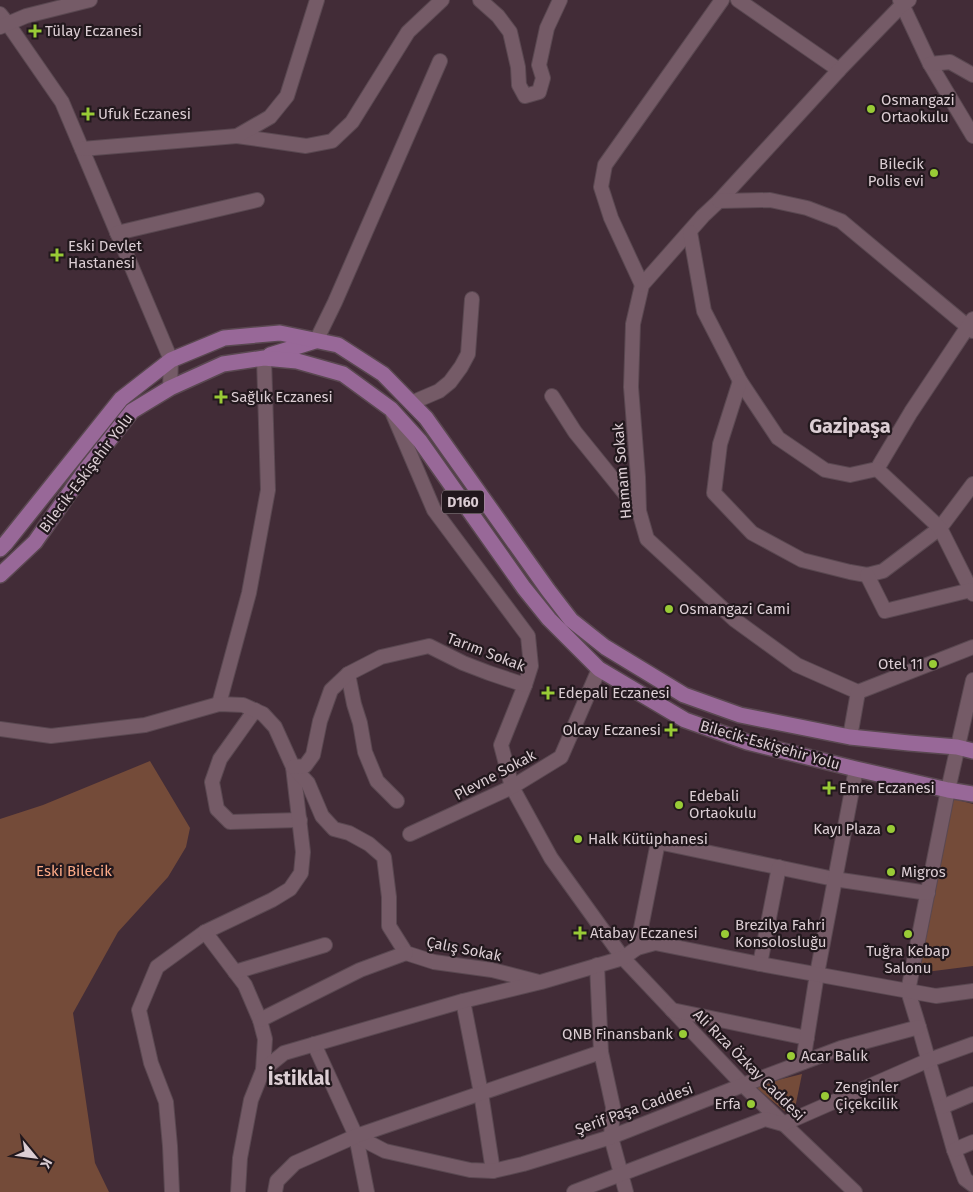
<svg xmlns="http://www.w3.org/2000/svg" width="973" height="1192" font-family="'Fira Sans',sans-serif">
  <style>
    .green { fill: #744b39 }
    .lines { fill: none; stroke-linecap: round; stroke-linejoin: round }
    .minor-casing { stroke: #5a4851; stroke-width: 16 }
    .major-casing { stroke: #5a4851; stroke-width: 18 }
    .minor { stroke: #755b67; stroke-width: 14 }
    .major { stroke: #986898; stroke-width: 15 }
    .poi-dot { fill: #99cb36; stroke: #22181d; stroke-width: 2 }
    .labels { text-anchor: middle; stroke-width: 4.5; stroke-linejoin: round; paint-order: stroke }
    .shield { fill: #22181d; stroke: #a4979c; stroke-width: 1 }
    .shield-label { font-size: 14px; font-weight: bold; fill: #dbcdd3 }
    .poi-label { font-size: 15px; fill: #dbcdd3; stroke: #22181d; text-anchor: start }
    .street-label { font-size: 15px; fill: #dbcdd3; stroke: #22181d }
    .park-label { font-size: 15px; fill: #fcaa87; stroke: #22181d }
    .district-label { font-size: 20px; font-weight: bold; fill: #dbcdd3; stroke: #22181d }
  </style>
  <rect width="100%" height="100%" fill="#422c37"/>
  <g class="green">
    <path d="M150,761L190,828L186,847L168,877L118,932L73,1013L95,1163L109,1192H0V819L43,805Z"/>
    <path d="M950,798L973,804V966L918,973Z"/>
    <path d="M802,1074L793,1118L754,1086Z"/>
  </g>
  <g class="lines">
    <g class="minor-casing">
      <g id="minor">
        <path d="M480,0L498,16L510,32L518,67L519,85L525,96L539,92L543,78L539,65L547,28L560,0"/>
        <path d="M738,0L839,70"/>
        <path d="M900,0L930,64L973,136"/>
        <path d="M909,0L902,5L839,70L719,201L703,216L642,285L633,324L631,387L638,477L639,511L647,539L735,620L797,665L858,692L973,647"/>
        <path d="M0,14L8,24L62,102L171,360L170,388"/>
        <path d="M0,27L26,16L90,0"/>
        <path d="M930,64L950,62L973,75"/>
        <path d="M237,136L306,146L332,141L352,122L408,32L442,0"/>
        <path d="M82,149L237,136L270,117L287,96L317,0"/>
        <path d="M719,201L770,200L807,208L841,221L973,331"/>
        <path d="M690,232L704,311L740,381L778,438L825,470L850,475L877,469L911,412L973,319"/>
        <path d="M117,233L257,200"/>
        <path d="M642,285L611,218L601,187L605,165L722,0"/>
        <path d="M316,341L335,302L440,61"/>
        <path d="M740,381L720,444L714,493L752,533L802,560L850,572L867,575L883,571L940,528L973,484"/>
        <path d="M552,396L575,432L639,511"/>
        <path d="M411,403L439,391L450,382L461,367L468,354L472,299"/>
        <path d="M393,414L434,510L528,636L531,666L525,685L501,745L512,787L551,858L623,958L743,1085L855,1192"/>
        <path d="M877,469L940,528L973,594"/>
        <path d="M867,575L885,611L971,590"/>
        <path d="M348,674L354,704L360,723L365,752L377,781L397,801"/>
        <path d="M973,680L948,790L908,991L919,1027L954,1150L965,1179L973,1185"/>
        <path d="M219,704L249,593L268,490L264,358"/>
        <path d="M255,710L220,759L212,782L217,809L230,822L300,820"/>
        <path d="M0,729L51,736L145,725L219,704L243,705L263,714L275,727L293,767L303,852L301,873L290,889L272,900L205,932L157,967L139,1010L151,1063L166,1102L170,1146L172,1192"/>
        <path d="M850,737L858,692"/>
        <path d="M293,767L308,783L322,816L334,829L349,833L369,844L384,857L389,897V926L406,953L434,962L492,970L539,982"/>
        <path d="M293,767L305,766L313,755L320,721L331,690L348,674L381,657L429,646L463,663L489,673L525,685"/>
        <path d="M410,834L512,787L561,757L599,669"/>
        <path d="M205,932L245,985L260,1020L265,1039L263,1070"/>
        <path d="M637,948L658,842L834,879L928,893"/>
        <path d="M760,964L779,867"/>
        <path d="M597,965L601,1052L613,1107L611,1137L626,1192"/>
        <path d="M235,972L325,945"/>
        <path d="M463,1001L481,1093L493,1171"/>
        <path d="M672,1010L807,1038"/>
        <path d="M260,1020L360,970L406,953"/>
        <path d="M314,1044L356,1136L367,1192"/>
        <path d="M803,1062L817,974L856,769"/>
        <path d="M942,1107L973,1094"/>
        <path d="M356,1136L385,1151L470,1170L493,1171L523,1164L611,1137L743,1085L841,1048L919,1027"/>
        <path d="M954,1150L973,1142"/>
        <path d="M238,1192L240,1158L251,1100L263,1070L284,1053L463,1001L541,982L623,958L637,948L655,943L760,964L936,996L973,991"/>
        <path d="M275,1192L277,1181L295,1163L356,1136L601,1052"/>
        <path d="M574,1192L765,1119L783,1124L929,1060L973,1044"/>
      </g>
    </g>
    <g class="major-casing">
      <g id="major">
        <path d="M270,355L315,341"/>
        <path d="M0,549L5,544L121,399L171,360L224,338L280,333L338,345L383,374L426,418L548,590L571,620L605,647L684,695L740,715L850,737L909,743L957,747L973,751"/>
        <path d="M0,575L35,542L84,472L132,411L170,388L223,364L264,358L297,361L343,374L391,409L420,441L524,588L549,619L599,669L685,720L747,742L856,769L948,790L973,794"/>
      </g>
    </g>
    <use href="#minor" class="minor"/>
    <use href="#major" class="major"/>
  </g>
  <g class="poi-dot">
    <path d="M32.5 23.5h5v5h5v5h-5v5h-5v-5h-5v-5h5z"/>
    <circle cx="871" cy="109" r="5"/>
    <path d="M85.5 106.5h5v5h5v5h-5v5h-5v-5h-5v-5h5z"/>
    <circle cx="934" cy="173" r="5"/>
    <path d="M54.5 247.5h5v5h5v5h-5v5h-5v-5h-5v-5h5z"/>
    <path d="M218.5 389.5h5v5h5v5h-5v5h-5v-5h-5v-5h5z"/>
    <circle cx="669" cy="609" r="5"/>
    <circle cx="933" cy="664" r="5"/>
    <path d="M545.5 685.5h5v5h5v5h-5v5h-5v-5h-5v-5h5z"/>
    <path d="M668.5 722.5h5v5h5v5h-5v5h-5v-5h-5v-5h5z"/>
    <path d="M826.5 780.5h5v5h5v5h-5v5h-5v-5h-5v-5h5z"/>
    <circle cx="679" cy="805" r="5"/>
    <circle cx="891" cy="829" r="5"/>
    <circle cx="578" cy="839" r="5"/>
    <circle cx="891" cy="872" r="5"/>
    <path d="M577.5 925.5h5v5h5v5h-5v5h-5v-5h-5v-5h5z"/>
    <circle cx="725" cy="934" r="5"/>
    <circle cx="908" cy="934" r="5"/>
    <circle cx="683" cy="1034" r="5"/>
    <circle cx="791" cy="1056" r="5"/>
    <circle cx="825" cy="1096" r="5"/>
    <circle cx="751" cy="1104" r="5"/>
  </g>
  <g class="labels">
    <rect class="shield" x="442" y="490.5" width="42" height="23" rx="4"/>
    <g class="shield-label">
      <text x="463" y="507">D160</text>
    </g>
    <g class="poi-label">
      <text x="45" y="36">Tülay Eczanesi</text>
      <text x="881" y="105">Osmangazi<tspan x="881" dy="17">Ortaokulu</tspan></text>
      <text x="98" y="119">Ufuk Eczanesi</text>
      <text x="924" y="169" text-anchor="end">Bilecik<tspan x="924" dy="17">Polis evi</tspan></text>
      <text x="68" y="251">Eski Devlet<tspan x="68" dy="17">Hastanesi</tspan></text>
      <text x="231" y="402">Sağlık Eczanesi</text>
      <text x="679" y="614">Osmangazi Cami</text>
      <text x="923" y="669" text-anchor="end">Otel 11</text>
      <text x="558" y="698">Edepali Eczanesi</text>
      <text x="661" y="735" text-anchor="end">Olcay Eczanesi</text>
      <text x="839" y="793">Emre Eczanesi</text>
      <text x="689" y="801">Edebali<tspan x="689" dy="17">Ortaokulu</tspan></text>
      <text x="881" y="834" text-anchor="end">Kayı Plaza</text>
      <text x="588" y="844">Halk Kütüphanesi</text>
      <text x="901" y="877">Migros</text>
      <text x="735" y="930">Brezilya Fahri<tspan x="735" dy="17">Konsolosluğu</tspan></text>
      <text x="590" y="938">Atabay Eczanesi</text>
      <text x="908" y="956" text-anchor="middle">Tuğra Kebap<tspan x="908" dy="17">Salonu</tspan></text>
      <text x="673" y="1039" text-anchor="end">QNB Finansbank</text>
      <text x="801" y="1061">Acar Balık</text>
      <text x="835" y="1092">Zenginler<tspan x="835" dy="17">Çiçekcilik</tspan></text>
      <text x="741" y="1109" text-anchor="end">Erfa</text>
    </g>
    <g class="street-label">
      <text transform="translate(622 471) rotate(-95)" y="5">Hamam Sokak</text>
      <text transform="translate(86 473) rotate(-53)" y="5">Bilecik-Eskişehir Yolu</text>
      <text transform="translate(486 652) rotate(21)" y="5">Tarım Sokak</text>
      <text transform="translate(770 745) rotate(16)" y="5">Bilecik-Eskişehir Yolu</text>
      <text transform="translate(495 775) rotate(-28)" y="5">Plevne Sokak</text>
      <text transform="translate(464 949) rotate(11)" y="5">Çalış Sokak</text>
      <text transform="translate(749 1065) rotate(45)" y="5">Ali Rıza Özkay Caddesi</text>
      <text transform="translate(634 1109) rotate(-20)" y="5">Şerif Paşa Caddesi</text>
    </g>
    <g class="park-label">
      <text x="74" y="876">Eski Bilecik</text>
    </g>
    <g class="district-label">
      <text x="850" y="433">Gazipaşa</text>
      <text x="299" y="1085">İstiklal</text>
    </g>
  </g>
  <g transform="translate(35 1157) rotate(119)" stroke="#22181d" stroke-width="4" paint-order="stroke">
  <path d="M0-4L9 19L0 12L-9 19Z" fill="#dbcdd3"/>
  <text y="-8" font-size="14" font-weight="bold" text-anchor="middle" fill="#dbcdd3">K</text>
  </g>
</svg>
